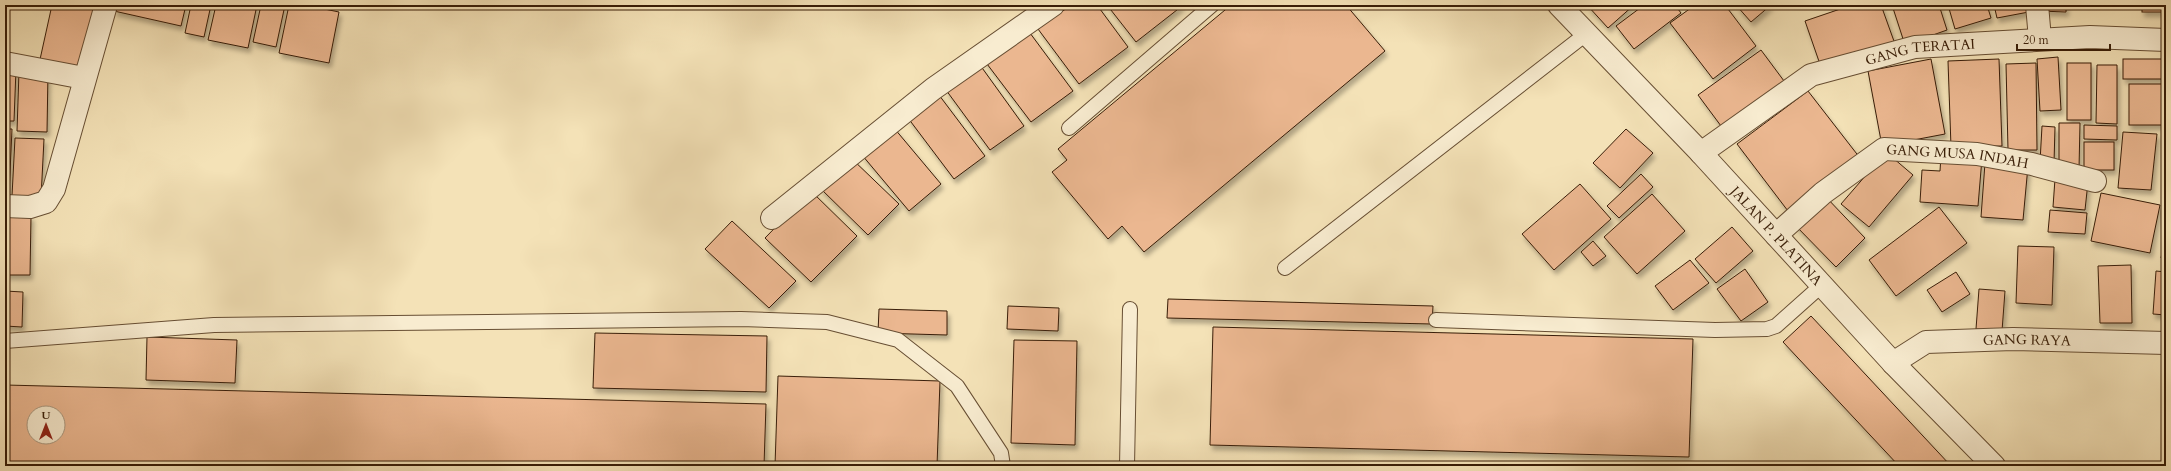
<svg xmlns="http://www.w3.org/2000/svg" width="2171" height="471" font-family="Cardo,serif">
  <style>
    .building { fill: #ebb790; stroke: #381d07; fill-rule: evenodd; filter: url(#shadow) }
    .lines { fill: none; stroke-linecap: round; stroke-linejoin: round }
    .service-casing { stroke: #674e33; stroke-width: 16 }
    .minor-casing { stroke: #674e33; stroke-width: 24 }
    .tertiary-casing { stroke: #674e33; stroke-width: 24 }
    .service { stroke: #f8ecd0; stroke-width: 14 }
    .minor { stroke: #f8ecd0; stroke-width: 22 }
    .tertiary { stroke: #f8ecd0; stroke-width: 22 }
    .labels { text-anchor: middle; stroke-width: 3.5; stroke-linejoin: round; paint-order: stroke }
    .street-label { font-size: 14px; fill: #381d07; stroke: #f8ecd0 }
  </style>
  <defs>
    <filter id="shadow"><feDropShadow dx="2.5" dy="4.5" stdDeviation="2" flood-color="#0004"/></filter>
  </defs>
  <rect width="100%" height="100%" fill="#f4e2b7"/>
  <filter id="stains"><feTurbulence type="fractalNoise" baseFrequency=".005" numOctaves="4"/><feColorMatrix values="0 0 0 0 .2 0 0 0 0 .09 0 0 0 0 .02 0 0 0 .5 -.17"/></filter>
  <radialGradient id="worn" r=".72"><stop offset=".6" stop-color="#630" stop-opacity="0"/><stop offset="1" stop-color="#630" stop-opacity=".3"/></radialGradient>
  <g class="building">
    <path d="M52,5H97L83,73L39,64Z"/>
    <path d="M116,5H186L181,26L114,11Z"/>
    <path d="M191,5H211L204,37L185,33Z"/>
    <path d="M216,5H257L248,48L208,40Z"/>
    <path d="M261,5H285L276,47L253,42Z"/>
    <path d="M289,5H305L339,12L329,63L279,53Z"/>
    <path d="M1071,5H1097L1128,47L1079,84L1038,29Z"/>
    <path d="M1107,5H1181L1182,6L1136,42Z"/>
    <path d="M1231,5H1346L1385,51L1144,252L1122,226L1108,239L1052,172L1067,160L1058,149Z"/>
    <path d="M1587,5H1634L1608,28Z"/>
    <path d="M1644,5H1675L1681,13L1634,49L1616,26Z"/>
    <path d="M1695,5H1725L1756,46L1713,79L1670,23Z"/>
    <path d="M1736,5H1771L1751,22Z"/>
    <path d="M1852,5H1881L1895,44L1822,70L1805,21Z"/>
    <path d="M1892,5H1939L1947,30L1905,45Z"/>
    <path d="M1948,5H1987L1991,18L1955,29Z"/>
    <path d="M1994,5H2033L2034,11L1997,18Z"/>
    <path d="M2041,5H2066V12L2040,11Z"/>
    <rect x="2142" y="5" width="24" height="7"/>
    <path d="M1027,29L1073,91L1031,122L984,60Z"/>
    <path d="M1761,50L1787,85L1724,130L1698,95Z"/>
    <path d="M2058,57L2061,110L2040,111L2037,59Z"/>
    <path d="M1931,59L1945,134L1882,146L1868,71Z"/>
    <path d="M1999,59L2002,146L1951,147L1948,61Z"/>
    <rect x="2123" y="59" width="43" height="20"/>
    <path d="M2036,63L2037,150H2008L2006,64Z"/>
    <rect x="2067" y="63" width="24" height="57"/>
    <path d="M980,65L1024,126L990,150L946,90Z"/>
    <path d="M2097,65H2117V124L2096,123Z"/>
    <path d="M5,69H16L14,121H5Z"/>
    <path d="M19,71L48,72L47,132L17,131Z"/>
    <rect x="2129" y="84" width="35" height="41"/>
    <path d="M1808,91L1860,158L1788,211L1737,144Z"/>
    <path d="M939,95L985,156L954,179L908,118Z"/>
    <path d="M2059,123H2080L2079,169H2059Z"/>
    <path d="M2084,125L2117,126V140L2084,139Z"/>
    <path d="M2042,126L2055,127L2054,163L2040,162Z"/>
    <path d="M894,128L941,184L909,211L862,155Z"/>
    <path d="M5,129H12L9,194H5Z"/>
    <path d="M1626,129L1653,153L1620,188L1593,163Z"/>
    <path d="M2123,132L2157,134L2151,190L2118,188Z"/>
    <path d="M15,138L44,139L41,198L12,196Z"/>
    <rect x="2084" y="142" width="30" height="28"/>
    <path d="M1886,152L1913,175L1869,227L1841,204Z"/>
    <path d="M1941,155L1982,158L1978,206L1920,202L1922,170L1940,171Z"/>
    <path d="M850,157L899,204L868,235L820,188Z"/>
    <path d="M1985,163L2028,166L2023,220L1981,217Z"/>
    <path d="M1641,174L1653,187L1619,218L1607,206Z"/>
    <path d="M2055,179L2088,182L2085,210L2053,207Z"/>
    <path d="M1580,184L1611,219L1554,270L1522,234Z"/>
    <path d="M811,191L857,236L811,282L765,238Z"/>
    <path d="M2101,193L2160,205L2150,253L2091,241Z"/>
    <path d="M1652,194L1685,231L1637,274L1604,237Z"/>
    <path d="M1824,195L1865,238L1836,267L1794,224Z"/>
    <path d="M1939,207L1967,243L1896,296L1869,260Z"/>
    <path d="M2050,210L2087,213L2085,234L2048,232Z"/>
    <path d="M5,215L31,216L30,275H5Z"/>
    <path d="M732,221L796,281L769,308L705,249Z"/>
    <path d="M1732,227L1753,251L1716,283L1695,259Z"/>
    <path d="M2166,231V259L2161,258Z"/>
    <path d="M1593,241L1606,256L1593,266L1581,252Z"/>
    <path d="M2018,246L2054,247L2052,305L2016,303Z"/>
    <path d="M1690,260L1709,283L1673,310L1655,286Z"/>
    <path d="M2131,265L2132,323H2100L2098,266Z"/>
    <path d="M1745,269L1768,302L1741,321L1717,289Z"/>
    <path d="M2156,271L2166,272V315L2153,314Z"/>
    <path d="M1956,272L1970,294L1942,312L1927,290Z"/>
    <path d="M1979,289L2005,291L2002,331L1976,329Z"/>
    <path d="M5,291L23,292L22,327L5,326Z"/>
    <path d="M1168,299L1433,306L1432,324L1167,318Z"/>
    <path d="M1008,306L1059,308L1058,331L1007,329Z"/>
    <path d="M879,309L947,311V335L878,333Z"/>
    <path d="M1811,316L1951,466H1899L1783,342Z"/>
    <path d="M1213,327L1693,339L1689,457L1210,445Z"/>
    <path d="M595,333L767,336L766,392L593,388Z"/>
    <path d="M147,337L237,340L235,383L146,380Z"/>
    <path d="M1014,340L1077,341L1075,445L1011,443Z"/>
    <path d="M778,376L940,381L937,466H775Z"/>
    <path d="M5,385L766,404L764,466H5ZM34,413H58V437H34Z"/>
  </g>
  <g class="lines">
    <g class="service-casing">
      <g id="service">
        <path d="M1069,128L1212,5"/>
        <path d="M1285,268L1586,34"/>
        <path d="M1436,320L1715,330L1767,329L1776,326L1822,285"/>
        <path d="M5,341L214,325L741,319L827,322L898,340L957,386L1001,453L1003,466"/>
        <path d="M1127,466L1130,309"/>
      </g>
    </g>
    <g class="minor-casing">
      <g id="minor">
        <path d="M2037,5L2040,39"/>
        <path d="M5,63L84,78"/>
        <path id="s1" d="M1701,153L1811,75L1915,47L2090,37L2166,40"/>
        <path d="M5,206L30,207L46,202L54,189L106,5"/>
        <path d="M772,218L933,89L1053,5"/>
        <path id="s2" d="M1776,235L1823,193L1884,149L1977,154L2032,164L2095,181"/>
        <path id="s3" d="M1893,363L1926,342L2013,339L2166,343"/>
      </g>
    </g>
    <g class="tertiary-casing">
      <g id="tertiary">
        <path id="s4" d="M1559,5L1701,153L1893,363L1994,466"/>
      </g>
    </g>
    <use href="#service" class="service"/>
    <use href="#minor" class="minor"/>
    <use href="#tertiary" class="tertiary"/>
  </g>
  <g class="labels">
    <g class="street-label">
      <text dy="5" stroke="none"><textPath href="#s1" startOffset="247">GANG TERATAI</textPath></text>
      <text dy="5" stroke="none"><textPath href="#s2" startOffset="212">GANG MUSA INDAH</textPath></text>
      <text dy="5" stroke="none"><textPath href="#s4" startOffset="317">JALAN P. PLATINA</textPath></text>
      <text dy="5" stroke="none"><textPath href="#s3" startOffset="140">GANG RAYA</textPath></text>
    </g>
  </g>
  <rect width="2171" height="471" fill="none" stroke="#f4e2b7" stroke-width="20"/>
  <rect x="6" y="6" width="2159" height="459" fill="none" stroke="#381d07" stroke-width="2"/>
  <rect x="10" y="10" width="2151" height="451" fill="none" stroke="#381d07"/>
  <g transform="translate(46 425)"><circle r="19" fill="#f8ecd0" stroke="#ab9980"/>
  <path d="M0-3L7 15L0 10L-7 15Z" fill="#8f2418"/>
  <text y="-6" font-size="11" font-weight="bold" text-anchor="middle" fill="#381d07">U</text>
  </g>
  <path d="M2017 44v6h93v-6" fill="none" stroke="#381d07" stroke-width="2"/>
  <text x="2023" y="44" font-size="12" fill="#381d07" stroke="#f8ecd0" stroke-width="3" paint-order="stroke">20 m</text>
  <rect width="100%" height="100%" filter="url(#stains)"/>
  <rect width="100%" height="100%" fill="url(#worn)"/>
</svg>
